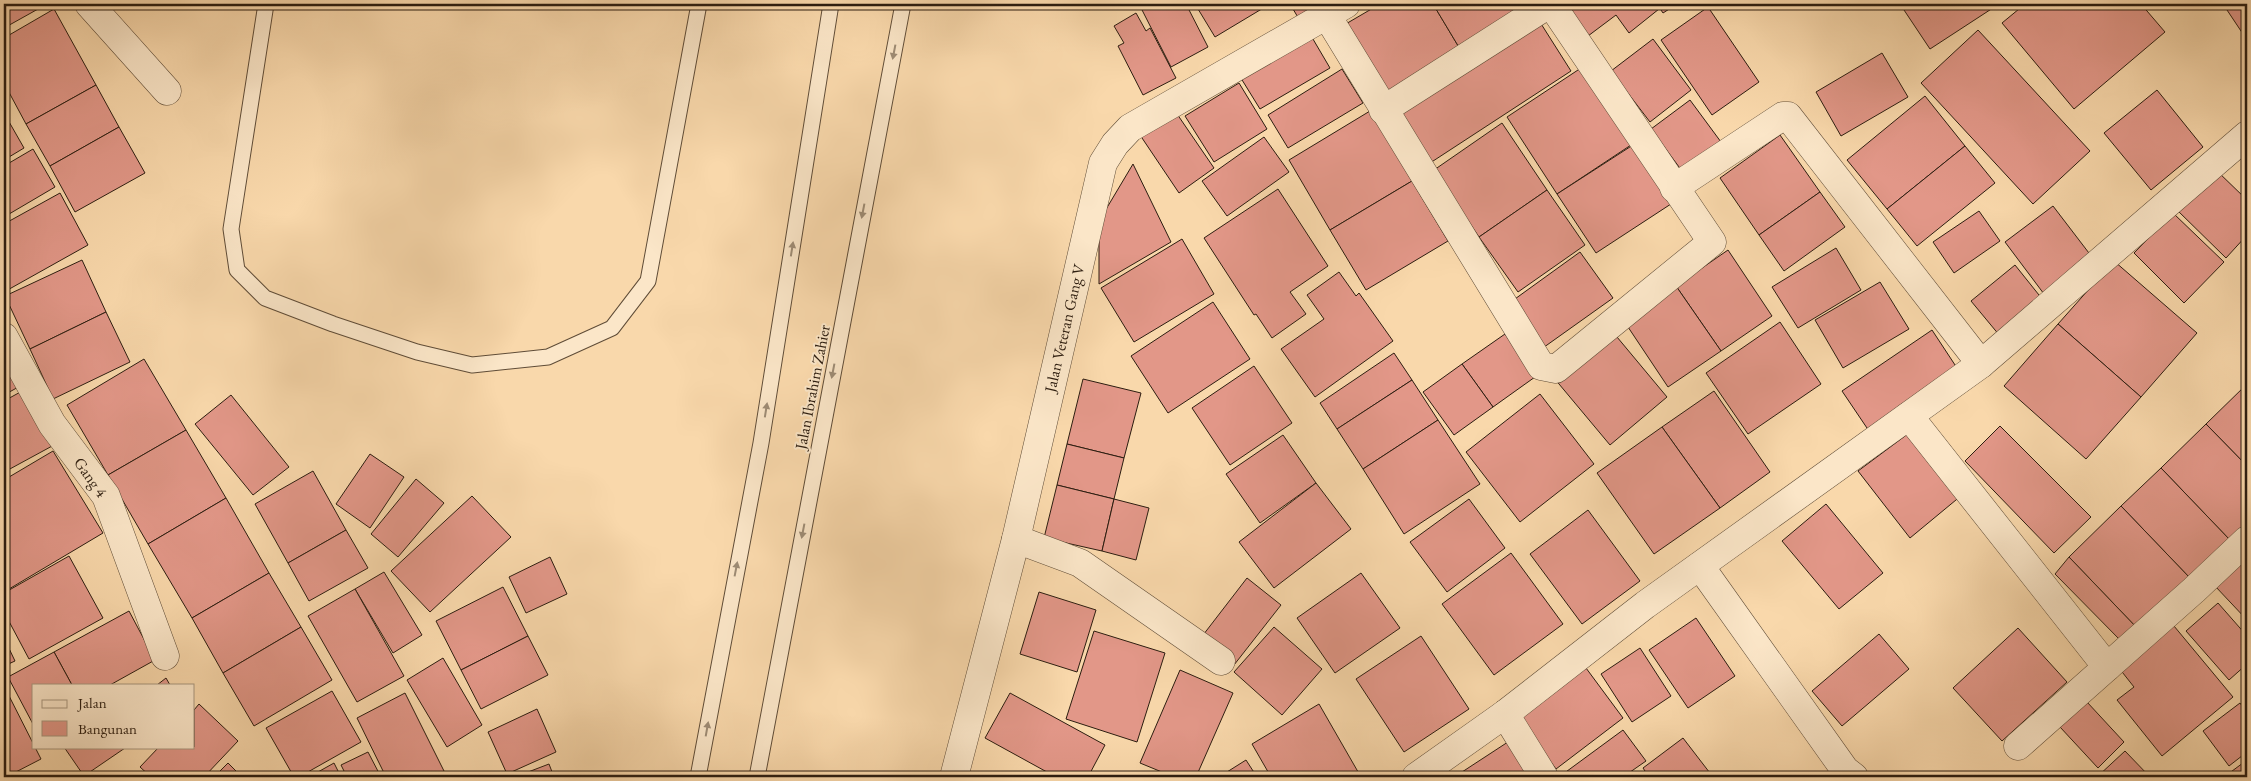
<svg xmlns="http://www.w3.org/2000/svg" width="2251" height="781" font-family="'EB Garamond',serif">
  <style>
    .building { fill: #e29788; stroke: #2c1d10 }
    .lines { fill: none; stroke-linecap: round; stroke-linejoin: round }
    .lane-casing { stroke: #5f4c37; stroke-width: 17 }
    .street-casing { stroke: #5f4c37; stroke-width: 29 }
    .lane { stroke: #fbe6c8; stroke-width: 15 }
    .street { stroke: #fbe6c8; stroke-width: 28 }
    .oneway { fill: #9e8c75 }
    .labels { text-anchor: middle; stroke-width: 4; stroke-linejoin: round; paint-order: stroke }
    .street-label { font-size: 16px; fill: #2c1d10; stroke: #fbe6c8 }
  </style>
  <rect width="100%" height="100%" fill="#f9d8ab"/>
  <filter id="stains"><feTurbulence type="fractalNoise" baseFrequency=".004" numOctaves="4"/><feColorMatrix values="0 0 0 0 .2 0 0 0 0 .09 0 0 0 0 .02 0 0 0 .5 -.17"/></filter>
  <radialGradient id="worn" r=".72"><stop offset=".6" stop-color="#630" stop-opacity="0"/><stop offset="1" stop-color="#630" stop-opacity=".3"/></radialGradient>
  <g class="building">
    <path d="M4,4H47L4,28Z"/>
    <path d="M1139,4H1186L1208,47L1171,67Z"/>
    <path d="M1195,4H1263L1265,7L1215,37Z"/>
    <path d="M1290,4H1324L1299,19Z"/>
    <path d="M1380,4H1433L1460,49L1384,94L1344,25Z"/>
    <path d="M1433,4H1535L1460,49Z"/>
    <path d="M1564,4H1654L1659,9L1629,33L1616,15L1588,36Z"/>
    <path d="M1657,4H1677L1663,13Z"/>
    <path d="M1900,4H1999L1930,49Z"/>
    <path d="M2025,4H2141L2165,32L2074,109L2002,23Z"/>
    <path d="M2223,4H2247V40Z"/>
    <path d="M1708,7L1759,82L1712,115L1661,40Z"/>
    <path d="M54,9L96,85L26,124L4,83V38Z"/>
    <path d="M1136,13L1146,31L1150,28L1176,78L1143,95L1118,46L1124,43L1114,26Z"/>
    <path d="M1538,19L1571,71L1427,165L1394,114Z"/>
    <path d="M1978,30L2090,151L2033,204L1921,83Z"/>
    <path d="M1310,34L1330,68L1260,109L1239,75Z"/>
    <path d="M1653,39L1691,90L1650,122L1611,71Z"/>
    <path d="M1882,53L1908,97L1841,136L1816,92Z"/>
    <path d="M1581,68L1631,145L1557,194L1507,117Z"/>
    <path d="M1342,69L1363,103L1288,148L1268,115Z"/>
    <path d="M1239,83L1267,129L1214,162L1185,116Z"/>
    <path d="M96,85L119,127L50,166L26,124Z"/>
    <path d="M2157,90L2203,147L2151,190L2104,133Z"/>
    <path d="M1925,96L1965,146L1887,209L1847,160Z"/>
    <path d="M1690,100L1721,142L1682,171L1651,129Z"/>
    <path d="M1175,111L1214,168L1179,193L1140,135Z"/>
    <path d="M1370,111L1412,181L1330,230L1289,160Z"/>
    <path d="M4,113L24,148L4,160Z"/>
    <path d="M1502,123L1547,190L1479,237L1434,170Z"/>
    <path d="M119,127L145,173L75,212L50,166Z"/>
    <path d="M1780,135L1820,192L1759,235L1720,178Z"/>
    <path d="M1264,137L1289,172L1227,216L1202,181Z"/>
    <path d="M1636,143L1674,202L1596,253L1557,194Z"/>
    <path d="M1965,146L1995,183L1917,246L1887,209Z"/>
    <path d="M33,149L55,187L4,217V166Z"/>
    <path d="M1133,164L1171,242L1099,284V221Z"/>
    <path d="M2215,169L2247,200V235L2226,258L2176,209Z"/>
    <path d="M1412,181L1448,241L1366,290L1330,230Z"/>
    <path d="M1278,189L1328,266L1290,292L1306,314L1272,338L1256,314L1254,315L1204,238Z"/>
    <path d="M1547,190L1585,245L1518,292L1479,237Z"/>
    <path d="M1820,192L1845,227L1784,271L1759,235Z"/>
    <path d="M60,193L88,245L4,292V224Z"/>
    <path d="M2053,206L2092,257L2044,294L2005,242Z"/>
    <path d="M1979,211L2000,241L1954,273L1933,242Z"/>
    <path d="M2173,213L2224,262L2184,303L2134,253Z"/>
    <path d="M1182,239L1214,294L1134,342L1101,288Z"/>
    <path d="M1836,248L1861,290L1798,328L1772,287Z"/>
    <path d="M1728,250L1772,316L1721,351L1676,286Z"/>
    <path d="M1580,252L1613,298L1540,350L1508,304Z"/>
    <path d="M82,260L106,312L30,349L5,296Z"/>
    <path d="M2114,261L2197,333L2141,397L2058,324Z"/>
    <path d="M2015,265L2043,300L2000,336L1971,301Z"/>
    <path d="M1339,272L1356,296L1359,293L1393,341L1315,397L1281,349L1324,319L1307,295Z"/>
    <path d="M1880,282L1909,329L1843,368L1815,320Z"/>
    <path d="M1676,286L1721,351L1668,387L1624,321Z"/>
    <path d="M1213,302L1250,359L1168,413L1131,356Z"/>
    <path d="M106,312L130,362L53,399L30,349Z"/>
    <path d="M1780,322L1821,384L1748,434L1706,373Z"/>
    <path d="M2058,324L2141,397L2086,459L2004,386Z"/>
    <path d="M1932,330L1959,371L1869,431L1842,391Z"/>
    <path d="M1612,331L1667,397L1610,445L1554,378Z"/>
    <path d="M1505,334L1535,377L1493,407L1462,364Z"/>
    <path d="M4,352L22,385L4,395Z"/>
    <path d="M1394,353L1412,380L1337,429L1320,403Z"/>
    <path d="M144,359L186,430L108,475L67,405Z"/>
    <path d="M1462,364L1493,407L1454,435L1423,392Z"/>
    <path d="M1254,366L1292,423L1230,465L1192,408Z"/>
    <path d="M1083,379L1141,393L1124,458L1067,444Z"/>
    <path d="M1412,380L1438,420L1363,469L1337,429Z"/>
    <path d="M2247,384V466L2206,424Z"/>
    <path d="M24,390L54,445L8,470L4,463V401Z"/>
    <path d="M1714,391L1770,472L1720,508L1662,427Z"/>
    <path d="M1540,394L1594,464L1520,522L1466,452Z"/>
    <path d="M231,395L289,467L253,495L195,424Z"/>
    <path d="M1438,420L1480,484L1404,534L1363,469Z"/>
    <path d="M2206,424L2247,466V521L2229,539L2161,468Z"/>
    <path d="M2000,426L2091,517L2054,553L1965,461Z"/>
    <path d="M1662,427L1720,508L1654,554L1597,473Z"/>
    <path d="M186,430L226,498L148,544L108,475Z"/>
    <path d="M1909,433L1962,495L1910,538L1858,471Z"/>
    <path d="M1283,435L1316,483L1260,523L1226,474Z"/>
    <path d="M1067,444L1124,458L1114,499L1057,485Z"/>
    <path d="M53,451L103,533L4,592V480Z"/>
    <path d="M370,454L404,477L370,528L336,504Z"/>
    <path d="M2161,468L2229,539L2189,577L2121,506Z"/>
    <path d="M313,471L346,530L288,563L255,504Z"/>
    <path d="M416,479L444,503L398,557L371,534Z"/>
    <path d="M1316,483L1351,529L1274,588L1239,542Z"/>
    <path d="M1057,485L1114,499L1102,551L1044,538Z"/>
    <path d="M472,496L511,537L430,612L391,571Z"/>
    <path d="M226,498L269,573L192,618L148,544Z"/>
    <path d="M1114,499L1149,508L1136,560L1102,551Z"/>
    <path d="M1469,499L1505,548L1447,592L1410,542Z"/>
    <path d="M1826,504L1883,573L1839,609L1782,541Z"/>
    <path d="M2121,506L2189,577L2137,628L2069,557Z"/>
    <path d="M1588,510L1640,581L1582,624L1530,554Z"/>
    <path d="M346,530L368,568L309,601L288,563Z"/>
    <path d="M1511,553L1563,624L1494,675L1442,604Z"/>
    <path d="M69,556L103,618L29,659L4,612V593Z"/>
    <path d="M550,557L567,594L526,613L509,577Z"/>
    <path d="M2069,557L2137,628L2121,641L2055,574Z"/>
    <path d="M2243,560L2247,564V620L2215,586Z"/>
    <path d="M384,572L422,635L393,653L355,589Z"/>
    <path d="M269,573L301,627L223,673L192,618Z"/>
    <path d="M1361,573L1400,628L1335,673L1297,618Z"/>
    <path d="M1247,578L1281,605L1234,665L1200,639Z"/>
    <path d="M503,587L528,636L461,670L436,621Z"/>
    <path d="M355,589L404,676L357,702L308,616Z"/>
    <path d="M1039,592L1096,610L1077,672L1020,654Z"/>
    <path d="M2218,603L2247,636V664L2229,680L2186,631Z"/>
    <path d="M129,611L155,660L110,685H72L54,652Z"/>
    <path d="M1696,618L1735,676L1688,708L1649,650Z"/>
    <path d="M2169,620L2233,697L2162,756L2117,700L2134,687L2115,663Z"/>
    <path d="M301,627L332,680L254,726L223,673Z"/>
    <path d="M1274,627L1322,669L1282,715L1234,672Z"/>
    <path d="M2018,628L2067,682L2002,741L1953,688Z"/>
    <path d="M1094,631L1165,653L1137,742L1066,719Z"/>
    <path d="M1879,634L1909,669L1842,726L1812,691Z"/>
    <path d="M528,636L548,675L481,709L461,670Z"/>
    <path d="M1421,636L1469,709L1404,752L1356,679Z"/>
    <path d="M4,638L15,661L4,666Z"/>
    <path d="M1640,648L1671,696L1632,722L1601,674Z"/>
    <path d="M54,652L72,685H34V726L8,677Z"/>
    <path d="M443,658L482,725L447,747L407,680Z"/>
    <path d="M1586,668L1623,718L1556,769L1518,718Z"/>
    <path d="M1180,670L1233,693L1196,777H1174L1140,763Z"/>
    <path d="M166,678L170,685H157Z"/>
    <path d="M4,686L41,759L10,775L4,763Z"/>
    <path d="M332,691L361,742L299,777H294L266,728Z"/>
    <path d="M405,693L447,777H386L357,718Z"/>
    <path d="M1010,693L1105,745L1088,777H1056L985,738Z"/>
    <path d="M2087,702L2124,742L2098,768L2060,727Z"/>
    <path d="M2240,703L2247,713V752L2229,766L2203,731Z"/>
    <path d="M199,704L238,741L204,777H151L140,767L159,747H194V710Z"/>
    <path d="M1319,704L1361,777H1271L1252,744Z"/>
    <path d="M537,709L556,752L507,774L488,732Z"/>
    <path d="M1623,730L1646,761L1623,777H1559Z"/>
    <path d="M1683,738L1713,777H1649L1643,768Z"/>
    <path d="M1511,740L1536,777H1466L1462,772Z"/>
    <path d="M64,747H124L125,748L84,776Z"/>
    <path d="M2125,751L2150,777H2097Z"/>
    <path d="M368,752L381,777H347L341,765Z"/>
    <path d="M1246,760L1257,777H1219Z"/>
    <path d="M2247,760V777H2224Z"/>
    <path d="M228,763L242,777H214Z"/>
    <path d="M334,763L341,777H309Z"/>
    <path d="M549,764L554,777H515Z"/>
  </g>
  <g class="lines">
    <g class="lane-casing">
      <g id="lane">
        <path d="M266,4L231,229L237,270L265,298L333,324L417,352L472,365L548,357L612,328L648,281L699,4"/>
        <path d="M698,777L761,443L831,4"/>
        <path d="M757,777L903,4"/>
      </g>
    </g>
    <g class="street-casing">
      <g id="street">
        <path d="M89,4L167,91"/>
        <path d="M1326,14L1541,366L1556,369L1712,242L1551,4"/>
        <path d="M1383,110L1549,4"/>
        <path d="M1674,188L1783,116H1788L1981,364"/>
        <path d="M4,337L52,424L106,496L165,656"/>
        <path d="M1909,416L2107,667"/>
        <path d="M1016,539L1080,563L1221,661"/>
        <path d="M1700,566L1845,770L1854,777"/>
        <path d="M1505,714L1544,777"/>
        <path d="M2018,746L2194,590L2247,540"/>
        <path d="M954,777L1016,539L1103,163L1115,144L1130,128L1346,4"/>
        <path d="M1416,777L1505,714L1645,605L1981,364L2247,135"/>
      </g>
    </g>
    <use href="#lane" class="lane"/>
    <use href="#street" class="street"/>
  </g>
  <defs><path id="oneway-solid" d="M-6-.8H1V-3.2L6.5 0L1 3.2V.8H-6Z" transform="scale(1.25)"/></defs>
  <g class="oneway">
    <use href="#oneway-solid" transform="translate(894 52) rotate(101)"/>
    <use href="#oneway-solid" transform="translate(863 211) rotate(101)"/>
    <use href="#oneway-solid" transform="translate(792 249) rotate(-81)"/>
    <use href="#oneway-solid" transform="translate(833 371) rotate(101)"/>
    <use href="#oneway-solid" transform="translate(766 410) rotate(-81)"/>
    <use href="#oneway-solid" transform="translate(803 531) rotate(101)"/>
    <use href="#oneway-solid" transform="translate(736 569) rotate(-79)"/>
    <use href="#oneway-solid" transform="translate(707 729) rotate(-80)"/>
  </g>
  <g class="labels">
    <g class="street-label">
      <text transform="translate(1064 328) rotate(-77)" y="6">Jalan Veteran Gang V</text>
      <text transform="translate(812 387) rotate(-79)" y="6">Jalan Ibrahim Zahier</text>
      <text transform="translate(91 477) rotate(55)" y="6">Gang 4</text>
    </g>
  </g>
  <rect width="2251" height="781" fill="none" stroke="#f9d8ab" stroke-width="20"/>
  <rect x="5" y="5" width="2241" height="771" fill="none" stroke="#2c1d10" stroke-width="2.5"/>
  <rect x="10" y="10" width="2231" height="761" fill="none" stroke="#2c1d10"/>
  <rect x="32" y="684" width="162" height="65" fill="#fbe6c8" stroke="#a8967e"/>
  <rect x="42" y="700" width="25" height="8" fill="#fbe6c8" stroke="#a8967e"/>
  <text x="78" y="708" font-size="15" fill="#2c1d10">Jalan</text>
  <rect x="42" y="721" width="25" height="15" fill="#e29788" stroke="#a8967e"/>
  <text x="78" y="734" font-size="15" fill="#2c1d10">Bangunan</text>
  <rect width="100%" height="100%" filter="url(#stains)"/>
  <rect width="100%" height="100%" fill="url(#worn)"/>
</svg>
